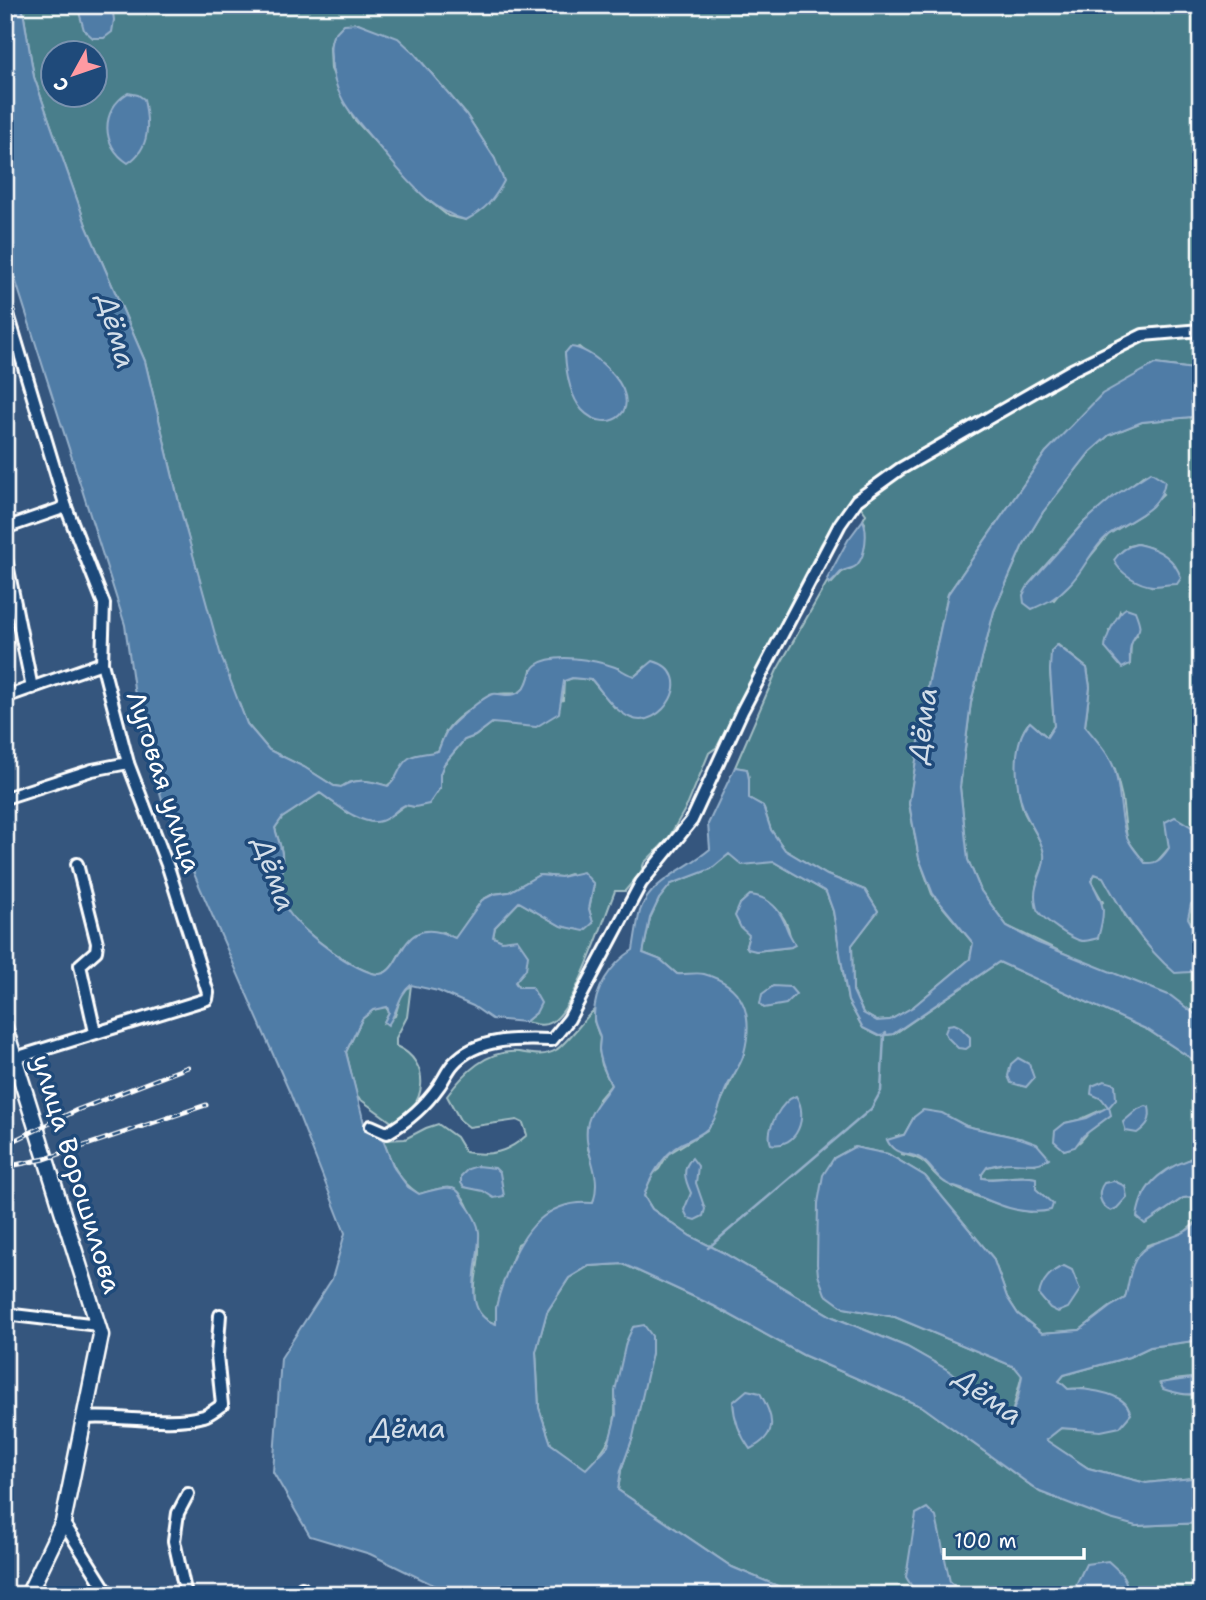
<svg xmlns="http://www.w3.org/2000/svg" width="1206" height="1600" font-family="'Shantell Sans',sans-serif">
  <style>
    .green { fill: #4a7e8b; stroke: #a4bec5; stroke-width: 2; fill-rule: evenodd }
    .water { fill: #507ba6; stroke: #96b0ca; stroke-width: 2 }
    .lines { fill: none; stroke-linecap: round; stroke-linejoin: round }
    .stream { stroke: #96b0ca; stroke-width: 2.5 }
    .minor-casing { stroke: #fff; stroke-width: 16 }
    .tertiary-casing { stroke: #fff; stroke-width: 19 }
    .minor { stroke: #1f4a7a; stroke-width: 10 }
    .tertiary { stroke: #1f4a7a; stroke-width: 14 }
    .rail-casing { stroke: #fff; stroke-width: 5 }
    .rail { stroke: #1f4a7a; stroke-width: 2.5; stroke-dasharray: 8; stroke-linecap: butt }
    .labels { text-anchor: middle; stroke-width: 7; stroke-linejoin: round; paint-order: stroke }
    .street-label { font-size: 26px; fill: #fff; stroke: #1f4a7a }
    .water-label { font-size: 28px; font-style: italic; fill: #d3dee9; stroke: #1f4a7a }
  </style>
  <rect width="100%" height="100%" fill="#35567e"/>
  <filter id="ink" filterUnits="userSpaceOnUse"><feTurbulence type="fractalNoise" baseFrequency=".0143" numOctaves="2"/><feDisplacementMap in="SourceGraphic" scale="14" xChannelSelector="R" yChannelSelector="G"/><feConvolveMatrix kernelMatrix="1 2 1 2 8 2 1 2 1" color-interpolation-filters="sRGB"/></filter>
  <g filter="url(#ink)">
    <g class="green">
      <path d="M22,5H1201V370L1155,364L1046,452L948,594L929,681L909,804L919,858L932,894L973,943L970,959L913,1007L890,1020L877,1021L863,1013L853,991L852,945L878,911L865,890L827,875L785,850L771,830L763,806L748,798L749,779L747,769L735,767L777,670L827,582L832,583L842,572L852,568L865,523L863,520L866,514L852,495L821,544L717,747L709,753L688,804L668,839L644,863L641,872L625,891H615C604,918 575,1009 552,1022C544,1027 534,1024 525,1022L536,1013L515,981L526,969L502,941L493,937L495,927L519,902L561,926L593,923L589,909L594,884L570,874L561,877L539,875L509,892L493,894L482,900L455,939L443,932L404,946C398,955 393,972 380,974C360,976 293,926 286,908C279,892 283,871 282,854C281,845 277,837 275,828L282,818L320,793L348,813L393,814L405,805L415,807L440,788V774L444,764L464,740L475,736L492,723H502L563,700L564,681L573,678L592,680L615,708L646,666L635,676L627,675L618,668L531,670C524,707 508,687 491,696C477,704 455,717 447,730C443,736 441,744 438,751L425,755L387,786C370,781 357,777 341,787L334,786L304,767L269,750L247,724L220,656L182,515L145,361L86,225L34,77ZM358,23L414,53L466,114L495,159L466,220L448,216L427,199L353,118L331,69L330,47L333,37ZM52,52H94V94H52ZM579,347L615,377L570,379L565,353Z"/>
      <path d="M1191,417L1201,419V840L1193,828L1169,840V848L1155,864L1145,863L1127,839L1122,798L1115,769L1085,726L1090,687L1087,668L1058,645L1050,670L1054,726L1047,737L1030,722C1012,740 1016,790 1024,812C1030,825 1041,838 1044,852C1047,864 1039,872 1037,883C1035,891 1038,902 1038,911L1068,935L1103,902L1091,881L1095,874L1104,877L1127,919L1143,940L1190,971L1201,961V1019L1007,926L981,891L968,860L960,787L971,702L994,611L1022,547L1043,512L1090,452L1109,435L1142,422ZM1144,475L1163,494L1142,514L1108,535L1054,600L1029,584L1084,522ZM1137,544L1151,548V586L1127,575L1128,546ZM1120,611L1137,635L1131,642L1130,664L1109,631L1115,625Z"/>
      <path d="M729,854L763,862H774L826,892L833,911L848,1001L863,1028L879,1036L894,1034L999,962L1148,1030L1201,1065V1156L1189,1159L1145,1224L1183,1198L1198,1196L1201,1200V1218L1180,1236L1147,1245L1125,1298L1110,1307L1080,1330L1042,1333L1018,1314L1007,1297L993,1258L925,1176L888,1154L854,1147L834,1158L844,1308L895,1317L1015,1367L1022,1375L1011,1417L946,1369L907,1347L833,1317L722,1252L690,1236L652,1209L644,1196L649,1177L659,1169L668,1154L707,1130L744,1054L685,975L677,974L661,960L643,953L650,918L659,899L671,884L710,869ZM750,895C777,901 791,921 791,947L756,951L746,946L749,935L740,904ZM1099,1111C1092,1127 1082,1147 1064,1150L1065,1123L1079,1120ZM914,1117L954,1120L966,1126L1023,1139L1035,1164L1010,1162L987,1167L982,1174V1178C1000,1181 1017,1173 1035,1178V1189L1047,1199L1030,1212C1008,1208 965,1194 946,1183C924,1169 933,1160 901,1154L896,1136L904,1135Z"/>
      <path d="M1201,896V941L1188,918L1191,904Z"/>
      <path d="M411,985L407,1017L396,1038V1046C433,1062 427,1108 393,1123L357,1097L346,1052L362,1019L373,1010L385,1006L389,1012L384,1022L395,1016L402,992Z"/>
      <path d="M594,1010V1021L600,1038L599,1050L602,1065L611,1085L599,1099L588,1149L595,1169L598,1190L593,1204L518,1244C508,1271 496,1296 496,1324C460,1313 480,1275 479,1249C479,1235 467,1190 451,1188C442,1186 428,1192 419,1194C398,1181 391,1162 383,1140L405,1139L426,1128L438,1124L456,1137L465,1152C490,1157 508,1152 527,1135L523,1123L517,1120L469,1127L460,1120L447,1096C464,1073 487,1049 519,1052C532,1054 544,1057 556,1050C567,1043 583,1020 594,1010Z"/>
      <path d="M623,1264L714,1306L803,1355L923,1407L1040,1492L1136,1526L1201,1523V1595H799L732,1567L618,1490L621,1470L633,1437L615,1391C617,1431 613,1440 586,1470L551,1444L539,1408L536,1351L547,1312L569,1278L589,1266Z"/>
      <path d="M1201,1340V1377L1174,1380L1160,1384C1174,1393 1184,1397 1201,1393V1477L1146,1483L1088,1468L1045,1440L1061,1428L1076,1429L1084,1388L1068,1389L1059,1381L1064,1375L1129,1357L1150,1347Z"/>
    </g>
    <g class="water">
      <path d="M5,5H22L34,77L86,225L145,361L182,515L221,656L247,724L269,750L304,767L334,786L341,787C357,777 370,781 388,786C399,779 398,765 409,758C417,753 428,754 438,751C441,744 443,737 447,731C452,723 484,696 493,694C500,693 508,697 515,694C532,688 526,672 536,665C555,652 595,660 615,667C623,670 627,675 635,676L653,661C699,674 660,731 631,718C614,711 604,694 592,680L572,678L564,681L559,713L536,727L492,723L475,736L464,740L444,764L440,774V788L429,804L415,807L405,805C396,809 391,818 381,821C362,827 335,803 320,793L282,818L275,828C277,837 281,845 282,854C283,871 279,891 286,907C293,926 359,976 380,974C405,971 398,910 455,938L482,900L494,894L509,892L539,875L561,877L583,872L594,884L589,909L593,923L584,931L561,926L519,902L495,927L493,937L502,941L517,939L528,955L526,969L515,982L518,987H532L541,1003L536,1013L525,1022L492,1019L473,1006L438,991L411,985C398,995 398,1012 388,1025L384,1022L389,1012L387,1007L373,1010L362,1019L346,1052L365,1127L383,1140L394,1168L408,1187L419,1194C428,1192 442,1186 451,1188C459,1189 462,1197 465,1203C471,1211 478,1222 479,1232C481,1260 458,1313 496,1324C496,1319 496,1313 496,1308C498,1296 503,1283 507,1272C523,1231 546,1199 593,1203C604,1171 581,1152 588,1122C592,1107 603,1098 611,1085C606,1074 600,1062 599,1049C599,1046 600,1042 600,1038C599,1031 594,1025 594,1018C593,990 611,964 633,950C635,937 637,923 640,911C651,880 687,869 710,849L708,824L735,767L747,769L749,779V798L763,806L771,830L785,850L827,875L865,890L878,911L852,945L853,991L863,1013L877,1021L890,1020L913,1007L970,959L973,943L933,894L919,858L909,803L929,681L948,594L1046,452L1102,394L1155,364L1201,370V419L1191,417L1142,422L1109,435L1090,452L1043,512L1022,547L994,611L971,702L960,787L968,860L981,891L1007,926L1036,942L1171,996L1201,1019V1065L1148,1030L999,962L893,1034L879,1036L863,1028L848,1001L833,911L826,892L774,862L742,865L729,854L711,869L671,884L659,899L650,918L643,953L661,960L677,974C685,975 696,972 704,974C744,985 754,1015 744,1053C741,1067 730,1078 725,1091C720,1103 717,1120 707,1129C700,1136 688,1140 679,1145C663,1155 649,1179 644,1196L652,1209L690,1236L722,1252L833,1317L907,1347L946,1369L1011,1416L1018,1398L1022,1376L1015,1367L895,1317L844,1308L825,1294L818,1275L817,1264L818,1203L823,1175L834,1158L854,1147L888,1154L925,1176L993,1258L1007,1297L1018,1314L1042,1333L1080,1330L1110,1307L1125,1298C1128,1287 1129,1275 1133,1265C1145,1233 1180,1246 1201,1218V1340L1150,1347L1129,1357L1064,1375L1059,1381L1068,1389C1083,1388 1114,1392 1125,1403C1128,1406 1129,1410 1131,1414L1120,1427L1101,1431L1061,1428L1046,1440L1088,1468L1146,1483L1201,1477V1523L1136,1526L1110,1519L1040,1492L923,1407L803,1355L714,1306L623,1264L589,1266L569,1278L547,1312L536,1352L539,1408L551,1444L586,1469L608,1446L616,1415L615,1391L626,1342L633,1327L644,1325L652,1336V1354L633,1437L621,1470L618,1490L732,1567L799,1595H578L551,1587L511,1584L452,1594L370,1554L310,1536L273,1472L281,1358L332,1279L345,1233L290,1093L163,803L138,716L125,625L5,247Z"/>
      <path d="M77,5H112L114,20L112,32L104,38H93L84,30Z"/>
      <path d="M358,23L398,38L414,53L466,114L495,159L504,181C494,200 485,210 466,220C430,211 405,177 381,149C356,119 333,100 331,57C330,50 330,43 333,36C336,32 340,28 344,24Z"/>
      <path d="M128,93L138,95L144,99C149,123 151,148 128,163C101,146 100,110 128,93Z"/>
      <path d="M570,347C584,348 597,358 607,368C651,411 607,437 582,410C570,396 566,371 565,353Z"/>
      <path d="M1151,472L1165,481C1161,512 1130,518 1108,535C1091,549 1084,571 1068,586C1057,598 1046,603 1032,609L1024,603L1023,595L1029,584L1084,522L1114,496Z"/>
      <path d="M863,520C868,531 866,555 857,565C852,570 846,568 841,572C837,576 834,581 829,584L827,579L848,540Z"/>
      <path d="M1137,544C1157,548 1175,558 1181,578L1177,584C1169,584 1160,586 1153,586C1139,585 1119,573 1114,560C1120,551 1127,546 1137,544Z"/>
      <path d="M1126,608L1135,611C1145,636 1136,627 1131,645C1129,650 1130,658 1130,664L1122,668L1105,648C1105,638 1117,613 1126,608Z"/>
      <path d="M1057,645L1087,668L1090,687L1085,726C1096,740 1110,754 1115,771C1121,790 1120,826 1129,841C1133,849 1140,856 1145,863C1158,864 1162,858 1169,848L1165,822L1175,817L1193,828L1201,840V896L1191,904L1188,918L1201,941V961L1190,972L1175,973C1143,946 1123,913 1103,877L1095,874L1091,881C1105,906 1106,910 1098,938C1094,939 1087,941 1082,941C1071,939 1044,920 1038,911C1036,908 1035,899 1035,895C1035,880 1046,869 1044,854C1042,839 1029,824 1024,810C1015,786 1011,742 1030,722L1047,737L1054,726L1050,670L1051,651Z"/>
      <path d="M750,895C771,897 781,911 787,929C789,935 793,939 795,945L791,947L756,951L748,949L746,946L749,935L741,928L735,916L740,904Z"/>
      <path d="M773,986L790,987L796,994L786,1004L764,1008L760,1004L762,994Z"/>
      <path d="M954,1024L959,1026L970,1037V1046L966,1049L958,1048L947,1037L945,1033L948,1025Z"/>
      <path d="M1018,1058L1029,1064L1034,1078L1026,1087L1011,1083L1008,1076L1011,1064Z"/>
      <path d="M1104,1081L1115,1084L1116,1099L1109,1107L1111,1115L1083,1136L1075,1147L1064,1150L1054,1141L1055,1131L1065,1123L1087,1118L1108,1107L1102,1099L1091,1094L1092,1086Z"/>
      <path d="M796,1096C809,1116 797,1149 771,1144C765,1130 781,1101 796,1096Z"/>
      <path d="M1146,1106L1149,1107C1152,1120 1147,1126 1137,1133L1126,1131L1123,1122L1138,1109Z"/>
      <path d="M923,1110L942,1113L966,1126L1023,1139L1037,1144L1049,1158C1037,1168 1023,1162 1010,1163C1002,1163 994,1165 987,1167L982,1174V1178C1000,1182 1017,1173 1036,1178V1189L1053,1204L1051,1210C1022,1217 993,1203 967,1191C960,1188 952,1187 946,1183C935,1177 930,1162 918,1157C905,1152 894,1155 887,1140L904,1135L914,1117Z"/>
      <path d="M1201,1156V1200L1198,1196L1183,1198L1145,1224L1137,1217C1142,1181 1167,1165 1201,1156Z"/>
      <path d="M692,1158L698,1166L696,1183L705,1209L703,1216L695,1220L688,1218L684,1210L691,1193C685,1180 681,1169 692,1158Z"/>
      <path d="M477,1166L495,1168L500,1173L504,1196L494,1198L483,1191L464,1187L461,1183V1176L468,1169Z"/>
      <path d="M1114,1181L1125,1186L1127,1197L1117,1208L1111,1211C1100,1206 1096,1193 1104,1183Z"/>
      <path d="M1064,1266L1072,1270L1080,1290L1068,1308L1058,1312L1050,1308L1039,1295C1041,1282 1051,1270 1064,1266Z"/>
      <path d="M1201,1377V1393C1187,1396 1176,1393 1163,1389L1160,1383Z"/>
      <path d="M747,1390L760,1393C774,1417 779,1435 750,1449C740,1435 734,1419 733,1402Z"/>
      <path d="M927,1508L936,1517L950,1582L965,1595H917L906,1577L916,1514Z"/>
      <path d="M1108,1561C1119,1571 1130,1579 1126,1595H1071L1086,1564Z"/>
    </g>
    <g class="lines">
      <path class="stream" d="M708,1248L871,1109L881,1091L884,1035L886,1033"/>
      <g class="minor-casing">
        <g id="minor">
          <path d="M5,304L66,507L104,604L102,663L128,763L169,870L208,993L207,999L15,1058"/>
          <path d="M5,528L66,507"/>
          <path d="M5,554L32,688"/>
          <path d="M5,697L102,663"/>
          <path d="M5,798L92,770L128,763"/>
          <path d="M77,864L97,943L96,951L80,965L95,1032"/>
          <path d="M371,1126L387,1133C408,1121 425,1106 439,1086C444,1079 448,1069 454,1063C477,1037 520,1039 552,1040L569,1019L641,883L692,820L742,711L840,524L857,500L900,469L1072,370L1143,335L1201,330"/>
          <path d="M5,1314L98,1325"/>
          <path d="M84,1418C123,1415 166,1426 204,1416C210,1414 217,1408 222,1405L217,1355L220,1315"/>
          <path d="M63,1522L109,1595"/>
          <path d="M302,1588L303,1595"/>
          <path d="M186,1595L174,1541L178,1513L188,1494"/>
        </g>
      </g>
      <g class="tertiary-casing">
        <path id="tertiary" d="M5,1028L101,1335L63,1522L28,1595"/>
      </g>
      <use href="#minor" class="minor"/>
      <use href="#tertiary" class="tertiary"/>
      <g class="rail-casing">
        <g id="rail">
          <path d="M5,1145L77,1110L188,1067"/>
          <path d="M5,1167L45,1159L206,1105"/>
        </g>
      </g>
      <use href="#rail" class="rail"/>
    </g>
  </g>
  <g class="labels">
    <g class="street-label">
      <text transform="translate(164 782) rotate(72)" y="9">Луговая улица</text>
      <text transform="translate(77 1174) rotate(73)" y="9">улица Ворошилова</text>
    </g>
    <g class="water-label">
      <text transform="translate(117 331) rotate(74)" y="10">Дёма</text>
      <text transform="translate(922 725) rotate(-82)" y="10">Дёма</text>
      <text transform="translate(275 874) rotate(70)" y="10">Дёма</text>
      <text transform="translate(989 1396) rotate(36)" y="10">Дёма</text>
      <text x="408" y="1438">Дёма</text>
    </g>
  </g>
  <rect width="1206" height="1600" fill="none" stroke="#1f4a7a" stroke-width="28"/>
  <rect x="14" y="14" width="1178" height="1572" fill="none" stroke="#fff" stroke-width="2.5" filter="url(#ink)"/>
  <g transform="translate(74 74) rotate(230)"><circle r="33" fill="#1f4a7a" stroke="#7992af" stroke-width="2"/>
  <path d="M0-5L12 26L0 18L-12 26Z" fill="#ff9aa2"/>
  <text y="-10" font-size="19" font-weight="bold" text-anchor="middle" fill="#ffffff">С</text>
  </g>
  <path d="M944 1548v10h140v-10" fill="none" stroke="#ffffff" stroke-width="3.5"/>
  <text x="954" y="1548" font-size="21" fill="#ffffff" stroke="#1f4a7a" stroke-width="5" paint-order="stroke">100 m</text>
</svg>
